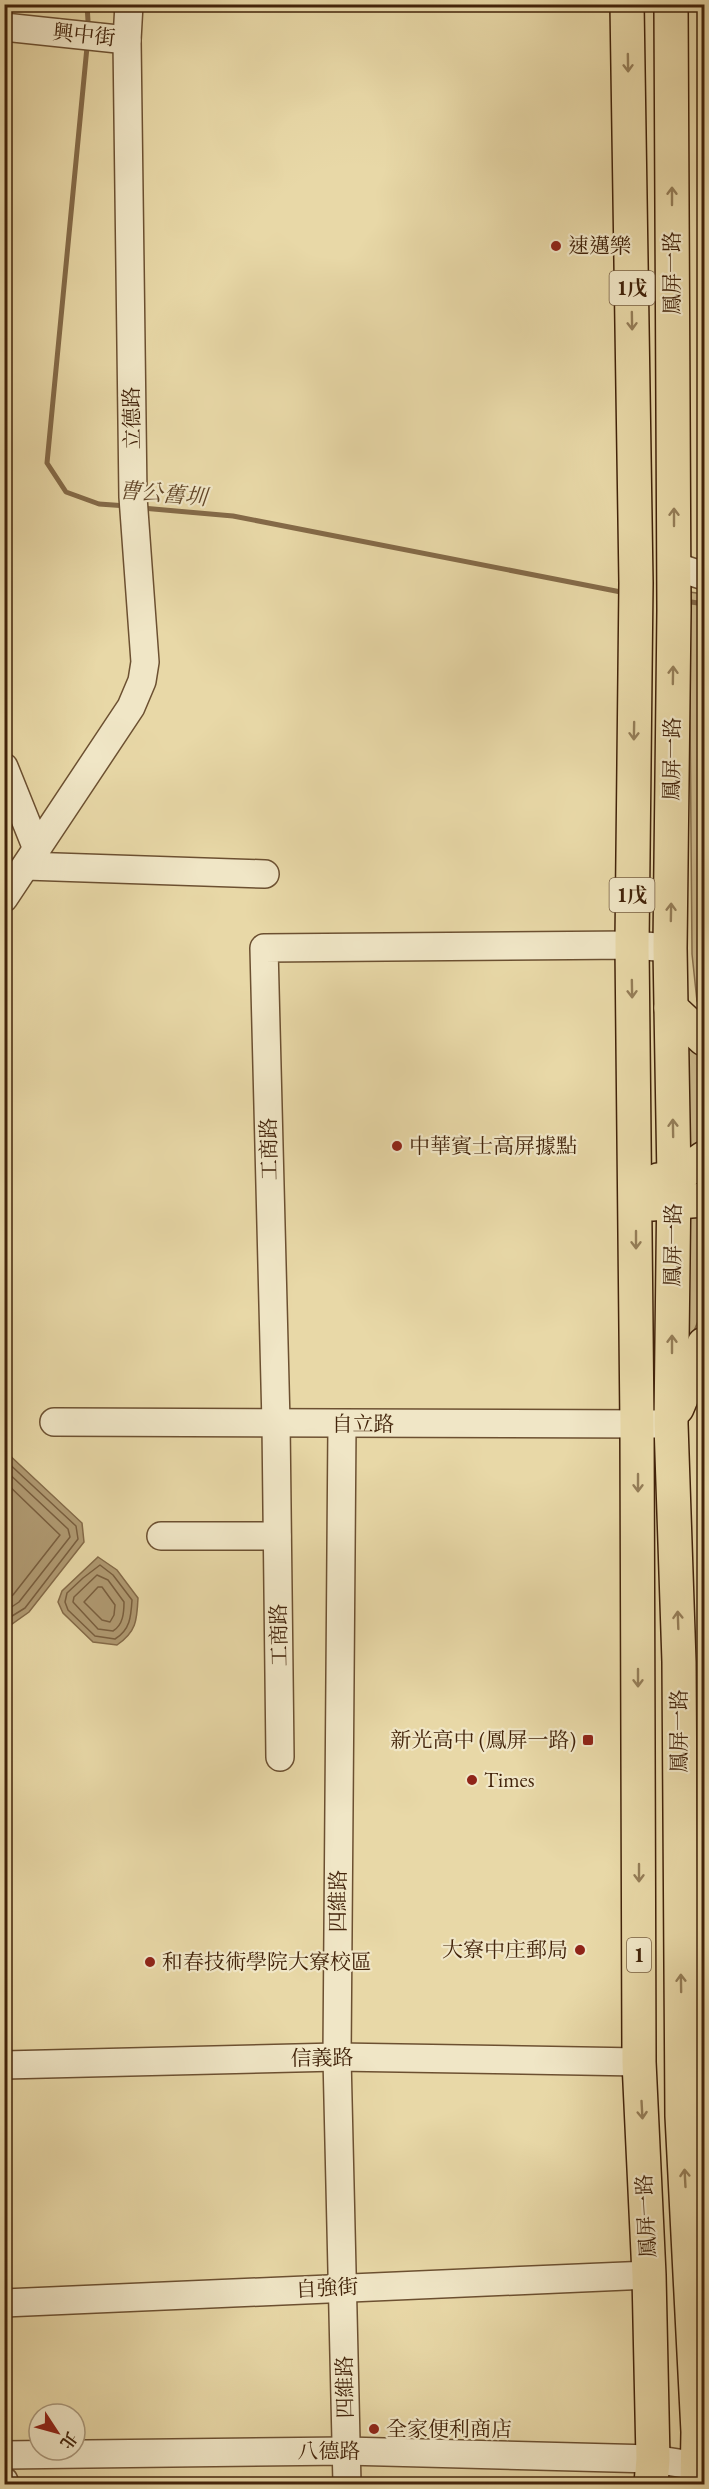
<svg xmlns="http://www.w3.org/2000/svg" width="709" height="2489" font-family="'EB Garamond','Noto Serif TC',serif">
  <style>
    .green { fill: #ccb98c; stroke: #876e4b; stroke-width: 1.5 }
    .water { fill: #b09a72; stroke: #846a48; stroke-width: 1.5 }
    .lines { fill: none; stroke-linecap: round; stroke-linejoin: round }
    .shore { stroke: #795e3e; stroke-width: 1.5 }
    .stream { stroke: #846a48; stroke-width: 5 }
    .minor-casing { stroke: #6c5031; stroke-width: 30 }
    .major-casing { stroke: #42230a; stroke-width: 36 }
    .minor { stroke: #f0e6c6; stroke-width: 27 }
    .major { stroke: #e8d8a7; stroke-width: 33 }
    .oneway { stroke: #957e58 }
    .poi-dot { fill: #8f2418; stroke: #f0e6c6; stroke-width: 2 }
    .labels { text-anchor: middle; stroke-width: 4.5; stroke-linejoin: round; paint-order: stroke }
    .shield { fill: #f0e6c6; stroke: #765e42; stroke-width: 1.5 }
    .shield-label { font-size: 20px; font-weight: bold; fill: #42230a }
    .street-label { font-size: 21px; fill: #42230a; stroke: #f0e6c6 }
    .poi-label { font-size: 21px; fill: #42230a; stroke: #f0e6c6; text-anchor: start }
    .water-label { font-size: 22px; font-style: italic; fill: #634729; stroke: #f0e6c6 }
  </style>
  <rect width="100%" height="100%" fill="#e8d8a7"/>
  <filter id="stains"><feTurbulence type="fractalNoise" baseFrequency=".00333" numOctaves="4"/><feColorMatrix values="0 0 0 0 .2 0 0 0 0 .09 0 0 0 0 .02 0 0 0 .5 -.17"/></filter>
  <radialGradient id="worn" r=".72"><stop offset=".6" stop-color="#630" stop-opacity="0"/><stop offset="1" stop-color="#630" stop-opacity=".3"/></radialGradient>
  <g class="green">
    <path d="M689,592L704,594V1014L697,1001L692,954Z"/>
    <path d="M680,1028L704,1053V1143L683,1155Z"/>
    <path d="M704,1211V1307L688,1345L683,1216Z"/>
  </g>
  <g class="water">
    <path d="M5,1451L82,1523L84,1542L29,1612L5,1629Z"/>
    <path d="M98,1557L117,1570L138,1598C137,1621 136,1632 117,1645L93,1642L63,1613L58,1602L62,1591Z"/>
  </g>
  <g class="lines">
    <g class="shore">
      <path d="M4,1459L76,1526L78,1539L25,1608L4,1621"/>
      <path d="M4,1469L68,1529L70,1537L19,1602L4,1612"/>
      <path d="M4,1481L60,1535L13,1595L4,1601"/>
      <path d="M100,1565L113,1575L132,1600C131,1617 130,1630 115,1639L95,1636L68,1610L65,1602L67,1593L83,1578Z"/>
      <path d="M97,1575L108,1580L124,1602C124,1613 123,1625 113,1631L98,1629L73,1602L74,1597Z"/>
      <path d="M98,1587H102L115,1605L114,1615L110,1622L102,1620L84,1602Z"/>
    </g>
    <g class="stream">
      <path d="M87,4L88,21"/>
      <path d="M87,47L47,463L66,492L99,504L127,506"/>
      <path d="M142,508L233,516L626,593"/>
      <path d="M685,601L704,604"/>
    </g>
    <g class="minor-casing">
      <g id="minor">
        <path d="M4,27L127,40"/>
        <path d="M674,566L704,576"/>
        <path d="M4,767L37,849"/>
        <path d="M26,866L265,874"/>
        <path d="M4,898L131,707L142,681L145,662L133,497L127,40L129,4"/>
        <path d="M54,1422L658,1424"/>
        <path d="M342,1425L337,2057L347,2484"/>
        <path d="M161,1536H277"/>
        <path d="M280,1757L276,1423L264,948L632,945L670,948"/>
        <path d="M4,2065L337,2057L639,2062"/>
        <path d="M4,2303L649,2275"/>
        <path d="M4,2455L346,2451L653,2459L704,2467"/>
        <path d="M4,2481L5,2484"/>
      </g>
    </g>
    <g class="major-casing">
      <g id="major">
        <path d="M627,4L636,583L632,945L637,1425L639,2062L649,2275L653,2459L651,2484"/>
        <path d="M671,4L674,610L670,948L674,1179L671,1424L679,1662L682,2116L698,2432L697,2484"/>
        <path d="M671,1008L704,1039"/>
        <path d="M658,1180L674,1179L704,1158"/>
        <path d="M652,1204L704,1200"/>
        <path d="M677,1408L704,1344"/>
      </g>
    </g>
    <use href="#minor" class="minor"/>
    <use href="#major" class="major"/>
  </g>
  <defs><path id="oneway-shaft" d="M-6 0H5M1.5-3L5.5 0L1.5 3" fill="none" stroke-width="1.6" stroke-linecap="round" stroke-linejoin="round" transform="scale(1.5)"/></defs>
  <g class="oneway">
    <use href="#oneway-shaft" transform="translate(628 63) rotate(89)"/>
    <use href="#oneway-shaft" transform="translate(672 196) rotate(-90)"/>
    <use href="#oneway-shaft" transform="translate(632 321) rotate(89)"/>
    <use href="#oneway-shaft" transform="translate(674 517) rotate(-90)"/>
    <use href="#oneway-shaft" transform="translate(673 675) rotate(-89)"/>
    <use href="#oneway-shaft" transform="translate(634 731) rotate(91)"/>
    <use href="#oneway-shaft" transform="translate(671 912) rotate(-89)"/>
    <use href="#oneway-shaft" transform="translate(632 989) rotate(89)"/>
    <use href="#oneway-shaft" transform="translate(673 1128) rotate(-91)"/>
    <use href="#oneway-shaft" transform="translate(636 1240) rotate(90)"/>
    <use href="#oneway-shaft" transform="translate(672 1344) rotate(-90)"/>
    <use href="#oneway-shaft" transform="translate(638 1483) rotate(90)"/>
    <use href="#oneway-shaft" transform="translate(678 1620) rotate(-92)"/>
    <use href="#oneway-shaft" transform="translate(638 1678) rotate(90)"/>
    <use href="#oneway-shaft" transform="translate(639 1873) rotate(90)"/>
    <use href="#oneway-shaft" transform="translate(681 1983) rotate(-91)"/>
    <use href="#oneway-shaft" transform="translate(642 2110) rotate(87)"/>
    <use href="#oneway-shaft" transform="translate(685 2178) rotate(-93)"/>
  </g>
  <g class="poi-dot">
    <circle cx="556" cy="246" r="6"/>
    <circle cx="397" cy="1146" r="6"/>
    <rect x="582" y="1734" width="12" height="12" rx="3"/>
    <circle cx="472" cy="1780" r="6"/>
    <circle cx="580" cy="1950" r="6"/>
    <circle cx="150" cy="1962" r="6"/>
    <circle cx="374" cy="2429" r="6"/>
  </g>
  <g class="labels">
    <g class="shield">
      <rect x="609.5" y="271" width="45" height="34" rx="4.5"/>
      <rect x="609.5" y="878" width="45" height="34" rx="4.5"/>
      <rect x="627" y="1938" width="24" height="34" rx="4.5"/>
    </g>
    <g class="shield-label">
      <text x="632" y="295">1戊</text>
      <text x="632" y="902">1戊</text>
      <text x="639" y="1962">1</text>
    </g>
    <g class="street-label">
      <text transform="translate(84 35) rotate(6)" y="7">興中街</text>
      <text transform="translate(672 273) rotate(-90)" y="7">鳳屏一路</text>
      <text transform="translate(132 418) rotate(-91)" y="7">立德路</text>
      <text transform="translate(672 759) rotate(-89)" y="7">鳳屏一路</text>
      <text transform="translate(269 1149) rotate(-91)" y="7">工商路</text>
      <text transform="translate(673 1245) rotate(-89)" y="7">鳳屏一路</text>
      <text x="363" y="1431">自立路</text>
      <text transform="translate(279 1635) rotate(-91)" y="7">工商路</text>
      <text transform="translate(679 1731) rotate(-90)" y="7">鳳屏一路</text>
      <text transform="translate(338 1901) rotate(-90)" y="7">四維路</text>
      <text transform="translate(322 2058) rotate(-1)" y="7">信義路</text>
      <text transform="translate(646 2216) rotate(-93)" y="7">鳳屏一路</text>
      <text transform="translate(327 2288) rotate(-3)" y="7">自強街</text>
      <text transform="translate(345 2387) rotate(-91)" y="7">四維路</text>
      <text x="329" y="2458">八德路</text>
    </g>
    <g class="poi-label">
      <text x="568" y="253">速邁樂</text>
      <text x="409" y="1153">中華賓士高屏據點</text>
      <text x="576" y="1747" text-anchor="end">新光高中 (鳳屏一路)</text>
      <text x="484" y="1787">Times</text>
      <text x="568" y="1957" text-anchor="end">大寮中庄郵局</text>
      <text x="162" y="1969">和春技術學院大寮校區</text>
      <text x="386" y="2436">全家便利商店</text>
    </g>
    <g class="water-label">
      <text transform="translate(163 493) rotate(5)" y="8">曹公舊圳</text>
    </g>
  </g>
  <rect width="709" height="2489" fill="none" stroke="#e8d8a7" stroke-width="24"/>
  <rect x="6" y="6" width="697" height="2477" fill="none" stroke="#42230a" stroke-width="3"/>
  <rect x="12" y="12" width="685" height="2465" fill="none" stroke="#42230a" stroke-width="1.5"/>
  <g transform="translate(57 2432) rotate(126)"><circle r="28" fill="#f0e6c6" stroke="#aa987b" stroke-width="1.5"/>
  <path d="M0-4.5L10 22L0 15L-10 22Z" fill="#8f2418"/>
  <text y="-9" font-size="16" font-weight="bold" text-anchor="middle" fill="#42230a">北</text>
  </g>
  <rect width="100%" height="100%" filter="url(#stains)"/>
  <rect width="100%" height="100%" fill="url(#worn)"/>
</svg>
